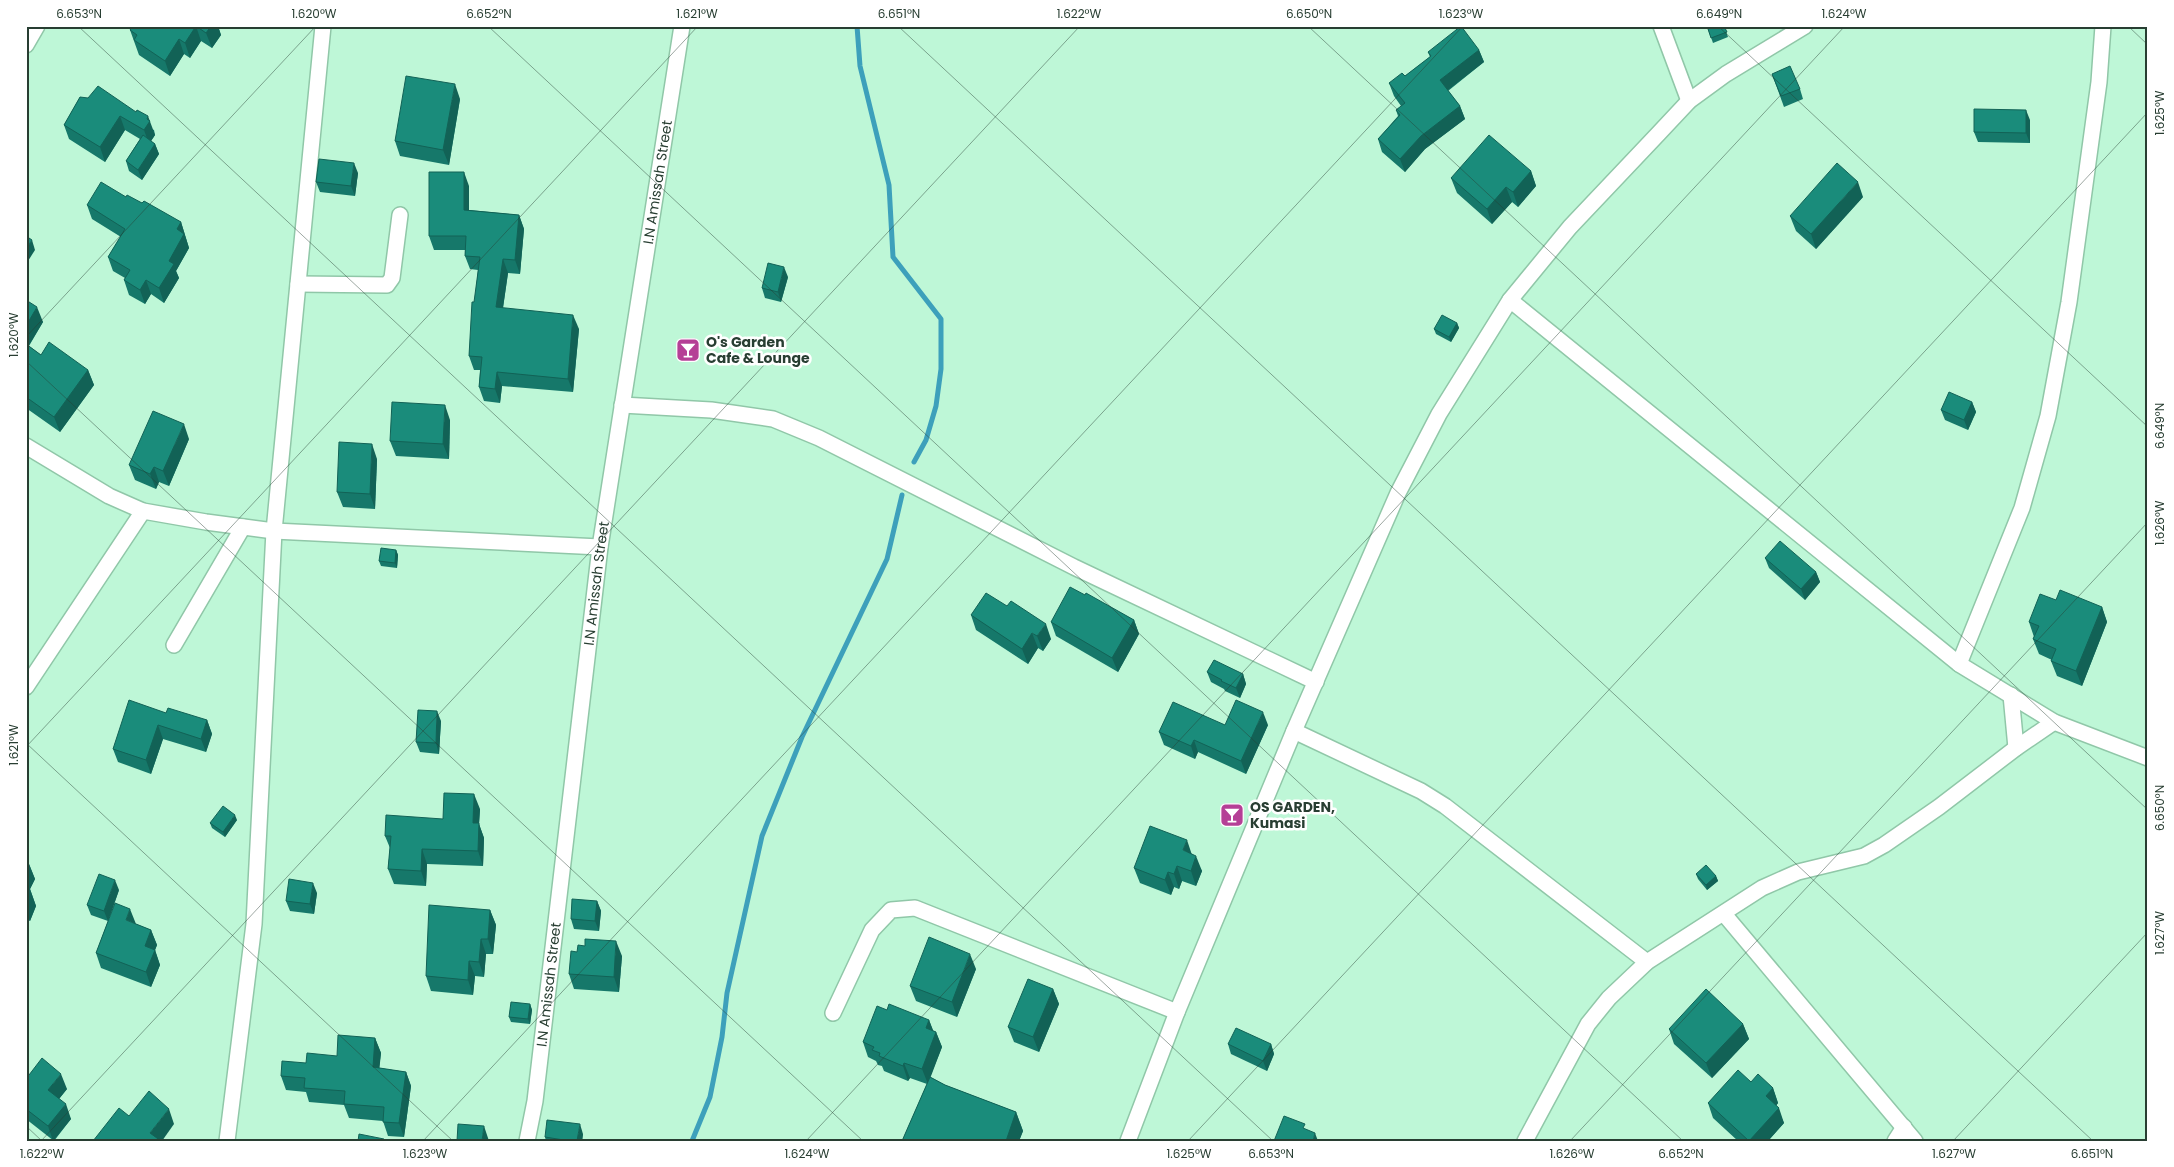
<svg xmlns="http://www.w3.org/2000/svg" width="2174" height="1167" font-family="Poppins,sans-serif">
  <style>
    .lines { fill: none; stroke-linecap: round; stroke-linejoin: round }
    .stream { stroke: #3da0bb; stroke-width: 5 }
    .street-casing { stroke: #90c7a8; stroke-width: 18 }
    .street { stroke: #fff; stroke-width: 15 }
    .wall { fill: #16786a }
    .shaded-wall { fill: #126256 }
    .building { fill: #1a8c7b; stroke: #126256 }
    .ticks { fill: none; stroke: #283e32; stroke-width: 1; stroke-opacity: 0.45 }
    .labels { text-anchor: middle; stroke-width: 5; stroke-linejoin: round; paint-order: stroke }
    .street-label { font-size: 14px; fill: #283e32; stroke: #fff }
    .poi-label { font-size: 14px; font-weight: bold; fill: #283e32; stroke: #fff; text-anchor: start }
    .neatline { fill: none; stroke: #283e32; stroke-width: 2 }
    .ticks-label { font-size: 12px; text-anchor: middle; fill: #283e32 }
  </style>
  <rect width="100%" height="100%" fill="#bef7d7"/>
  <g class="lines">
    <g class="stream">
      <path d="M857,26L860,66L889,185L893,257L941,319V369L936,406L926,440L914,462"/>
      <path d="M692,1141L710,1097L722,1037L727,993L762,836L802,737L887,559L902,495"/>
    </g>
    <g class="street-casing">
      <g id="street">
        <path d="M1661,26L1689,101"/>
        <path d="M26,45L37,26"/>
        <path d="M298,284L387,285L392,278L400,215"/>
        <path d="M1510,300L1959,664L2054,722L2148,758"/>
        <path d="M622,405L711,410L773,419L819,438L1074,567L1316,682"/>
        <path d="M26,446L109,496L143,511L206,522L274,531L600,547"/>
        <path d="M174,645L243,527"/>
        <path d="M1959,664L2022,508L2048,416L2069,302L2099,82L2103,26"/>
        <path d="M26,687L143,511"/>
        <path d="M2011,695L2016,748"/>
        <path d="M1294,731L1421,791L1445,806L1647,962"/>
        <path d="M1724,914L1915,1141"/>
        <path d="M833,1013L872,930L891,910L915,908L1177,1012"/>
        <path d="M227,1141L254,924L274,531L323,26"/>
        <path id="s1" d="M527,1141L535,1101L600,547L682,26"/>
        <path d="M1128,1141L1177,1012L1294,731L1398,493L1439,414L1510,300L1570,227L1659,133L1689,101L1726,74L1805,26"/>
        <path d="M1525,1141L1588,1024L1609,998L1647,962L1762,888L1798,872L1864,856L1884,845L1939,807L2016,748L2054,722"/>
        <path d="M1895,1141L1904,1127"/>
      </g>
    </g>
    <use href="#street" class="street"/>
  </g>
  <g class="wall">
    <path d="M133,26H218L221,35L212,48L201,41L190,58L184,54L170,76L139,55L130,30Z"/>
    <path d="M1707,26H1724L1728,37L1713,43Z"/>
    <path d="M1479,50L1484,62L1448,91L1460,106L1465,119L1425,149L1405,172L1382,152L1378,139L1398,116L1396,110L1401,106L1394,96L1389,83L1405,76L1430,57L1428,52Z"/>
    <path d="M1772,74L1800,89L1803,99L1784,107Z"/>
    <path d="M80,97L154,130L155,135L151,141L155,144L159,154L142,180L129,171L126,161L140,139L125,130L105,162L69,139L64,125Z"/>
    <path d="M460,99L449,165L400,156L395,141Z"/>
    <path d="M2030,120V143L1978,142L1974,132Z"/>
    <path d="M1531,171L1536,186L1518,207L1512,202L1492,224L1457,193L1451,178Z"/>
    <path d="M358,173L355,196L320,192L316,182Z"/>
    <path d="M469,186V210L519,215L524,229L520,274L508,273L503,308L579,329L573,392L502,386L500,403L484,401L479,387L480,370H474L469,356L478,270L470,269L465,256V250H434L429,236Z"/>
    <path d="M126,197L142,203L181,222L189,248L176,271L179,278L164,303L151,294L145,304L129,295L124,280L125,278L113,271L108,257L121,237L92,219L87,205Z"/>
    <path d="M1863,197L1816,249L1796,231L1790,216Z"/>
    <path d="M788,277L781,302L765,298L762,288Z"/>
    <path d="M26,300L43,322L29,346L41,355L88,370L94,385L60,432L26,408Z"/>
    <path d="M1457,323L1459,328L1451,342L1436,334L1434,329Z"/>
    <path d="M1972,402L1976,412L1968,430L1945,420L1941,410Z"/>
    <path d="M450,420L449,459L396,456L390,441Z"/>
    <path d="M189,439L169,486L159,482L156,489L135,480L129,465Z"/>
    <path d="M377,459L375,509L343,507L337,492Z"/>
    <path d="M396,550L398,555L397,568L381,566L379,561Z"/>
    <path d="M1765,558L1816,572L1820,582L1805,600L1769,568Z"/>
    <path d="M1085,595L1134,620L1139,634L1118,672L1056,636L1051,622Z"/>
    <path d="M2056,600L2102,607L2107,622L2082,686L2057,676L2051,661L2052,660L2039,654L2033,639L2034,637L2029,622Z"/>
    <path d="M971,615L1051,639L1043,651L1038,648L1028,664L976,630Z"/>
    <path d="M1207,672L1243,674L1246,684L1240,698L1225,691L1224,689L1211,682Z"/>
    <path d="M166,713L207,720L212,734L206,752L163,739L151,774L118,762L113,749Z"/>
    <path d="M441,721L439,754L420,752L416,742Z"/>
    <path d="M1225,725H1268L1246,774L1198,752L1195,759L1164,745L1159,732Z"/>
    <path d="M480,809L479,824L484,838L483,866L427,864L426,886L394,884L388,869L390,848L385,836Z"/>
    <path d="M237,820L225,837L212,828L210,823Z"/>
    <path d="M1192,854L1202,871L1196,886L1182,881L1179,889L1174,887L1171,895L1140,883L1134,868Z"/>
    <path d="M26,858L27,859L35,879L30,889L36,906L30,921L26,919Z"/>
    <path d="M1696,874L1716,876L1718,881L1707,890L1698,879Z"/>
    <path d="M119,890L109,919L136,924L151,930L157,945L155,950L160,965L151,987L101,968L96,953L108,921L91,915L87,905Z"/>
    <path d="M317,893L314,914L290,911L286,901Z"/>
    <path d="M597,901L601,911L599,931L574,929L571,919Z"/>
    <path d="M490,910L496,925L493,954H486L484,977L475,976L473,995L431,991L426,976Z"/>
    <path d="M577,952L622,956L619,992L574,989L569,974Z"/>
    <path d="M976,969L957,1017L916,1001L910,986Z"/>
    <path d="M1053,989L1059,1004L1039,1052L1014,1042L1008,1027Z"/>
    <path d="M530,1004L532,1010L530,1024L511,1022L509,1017Z"/>
    <path d="M887,1010L929,1020L933,1031L936,1032L942,1047L930,1077L945,1085L1016,1112L1023,1131L1019,1141H902L927,1084L910,1078L908,1081L884,1071L882,1066L878,1065L876,1061L868,1057L863,1042Z"/>
    <path d="M1743,1024L1749,1039L1712,1078L1674,1044L1669,1029Z"/>
    <path d="M375,1038L381,1053L379,1068L406,1072L411,1086L404,1137L388,1136L383,1121L349,1118L344,1105L309,1102L306,1092L286,1090L281,1076L337,1056Z"/>
    <path d="M1228,1044H1271L1274,1054L1267,1071L1231,1054Z"/>
    <path d="M26,1073L29,1075L67,1089L59,1099L71,1119L54,1141L26,1119Z"/>
    <path d="M1751,1082L1773,1088L1778,1103L1776,1106L1784,1123L1768,1141H1738L1713,1118L1708,1103Z"/>
    <path d="M583,1134L582,1141H546L545,1137Z"/>
  </g>
  <g class="shaded-wall">
    <path d="M196,26L201,41L190,58L185,43Z"/>
    <path d="M211,26H218L221,35L212,48L206,33Z"/>
    <path d="M179,39L184,54L170,76L165,61Z"/>
    <path d="M1479,50L1484,62L1444,93L1440,80Z"/>
    <path d="M455,84L460,99L449,165L443,150Z"/>
    <path d="M1460,106L1465,119L1425,149L1405,172L1400,159L1421,136Z"/>
    <path d="M2026,110L2030,120V143L2026,133Z"/>
    <path d="M120,116L125,130L105,162L100,147Z"/>
    <path d="M148,116L155,135L149,144L144,130L147,119Z"/>
    <path d="M155,144L159,154L142,180L138,170Z"/>
    <path d="M354,163L358,173L355,196L351,186Z"/>
    <path d="M1531,171L1536,186L1518,207L1513,192Z"/>
    <path d="M464,172L469,186V223L464,210Z"/>
    <path d="M1858,182L1863,197L1816,249L1811,234Z"/>
    <path d="M1506,187L1512,202L1492,224L1487,209Z"/>
    <path d="M519,215L524,229L520,274L515,260Z"/>
    <path d="M181,222L189,248L176,271L179,278L164,303L159,288L169,261L177,229Z"/>
    <path d="M32,240L35,250L28,261L26,255V249Z"/>
    <path d="M503,259L508,273L501,321L496,307Z"/>
    <path d="M784,267L788,277L781,302L778,292Z"/>
    <path d="M146,280L151,294L145,304L140,290Z"/>
    <path d="M37,307L43,322L26,350V326Z"/>
    <path d="M573,315L579,329L573,392L568,379Z"/>
    <path d="M1457,323L1459,328L1451,342L1449,337Z"/>
    <path d="M88,370L94,385L60,432L54,417Z"/>
    <path d="M497,372L502,386L500,403L495,389Z"/>
    <path d="M1972,402L1976,412L1968,430L1964,420Z"/>
    <path d="M445,405L450,420L449,459L443,444Z"/>
    <path d="M184,424L189,439L169,486L163,471Z"/>
    <path d="M372,444L377,459L375,509L370,494Z"/>
    <path d="M154,467L159,482L156,489L150,474Z"/>
    <path d="M396,550L398,555L397,568L395,563Z"/>
    <path d="M1816,572L1820,582L1805,600L1801,589Z"/>
    <path d="M2102,607L2107,622L2082,686L2076,671Z"/>
    <path d="M1134,620L1139,634L1118,672L1112,658Z"/>
    <path d="M1046,624L1051,639L1043,651L1037,636Z"/>
    <path d="M1032,633L1038,648L1028,664L1022,649Z"/>
    <path d="M1243,674L1246,684L1240,698L1236,688Z"/>
    <path d="M437,711L441,721L439,754L436,743Z"/>
    <path d="M1263,712L1268,725L1246,774L1241,761Z"/>
    <path d="M207,720L212,734L206,752L201,739Z"/>
    <path d="M158,725L163,739L151,774L146,760Z"/>
    <path d="M1194,740L1198,752L1195,759L1191,746Z"/>
    <path d="M474,794L480,809L479,824L484,838L483,866L478,851L473,823Z"/>
    <path d="M235,815L237,820L225,837L223,832Z"/>
    <path d="M1187,840L1192,855L1183,850Z"/>
    <path d="M422,849L427,864L426,886L421,871Z"/>
    <path d="M1196,856L1202,871L1196,886L1191,871Z"/>
    <path d="M27,859L35,879L30,889L36,906L30,921L26,910V862Z"/>
    <path d="M1177,866L1182,881L1179,889L1174,874Z"/>
    <path d="M1168,872L1174,887L1171,895L1165,880Z"/>
    <path d="M1716,876L1718,881L1707,890L1706,885Z"/>
    <path d="M115,880L119,890L108,921L104,911Z"/>
    <path d="M313,883L317,893L314,914L310,904Z"/>
    <path d="M597,901L601,911L599,931L595,921Z"/>
    <path d="M130,909L136,924L126,920Z"/>
    <path d="M490,910L496,925L493,954L488,939Z"/>
    <path d="M151,930L157,945L155,950L160,965L151,987L146,972L145,946Z"/>
    <path d="M481,939L486,954L484,977L479,962Z"/>
    <path d="M616,941L622,956L619,992L614,977Z"/>
    <path d="M970,954L976,969L957,1017L952,1002Z"/>
    <path d="M469,961L475,976L473,995L468,980Z"/>
    <path d="M1053,989L1059,1004L1039,1052L1033,1037Z"/>
    <path d="M530,1004L532,1010L530,1024L528,1019Z"/>
    <path d="M929,1020L935,1035L926,1028Z"/>
    <path d="M1743,1024L1749,1039L1712,1078L1706,1063Z"/>
    <path d="M936,1032L942,1047L928,1084L922,1069Z"/>
    <path d="M375,1038L381,1053L378,1082L373,1067Z"/>
    <path d="M1271,1044L1274,1054L1267,1071L1263,1061Z"/>
    <path d="M904,1063L910,1078L908,1081L903,1066Z"/>
    <path d="M406,1072L411,1086L404,1137L399,1123Z"/>
    <path d="M61,1074L67,1089L54,1105L48,1090Z"/>
    <path d="M1773,1088L1778,1103L1771,1111L1766,1096Z"/>
    <path d="M66,1104L71,1119L53,1141L48,1126Z"/>
    <path d="M1779,1108L1784,1123L1768,1141H1749Z"/>
    <path d="M169,1109L174,1124L162,1141H153L150,1133Z"/>
    <path d="M1016,1112L1023,1131L1019,1141H1006Z"/>
    <path d="M580,1124L583,1134L582,1141H577Z"/>
    <path d="M484,1126L489,1141H482Z"/>
    <path d="M1315,1133L1318,1141H1313Z"/>
  </g>
  <g class="building">
    <path d="M133,26H196L185,43L179,39L165,61L134,40L137,35L130,30Z"/>
    <path d="M196,26H211L206,33Z"/>
    <path d="M1461,26L1479,50L1440,80L1460,106L1421,136L1400,159L1378,139L1400,115L1396,110L1405,103L1389,83L1402,73L1405,76L1431,56L1428,52Z"/>
    <path d="M1707,26H1724L1727,32L1711,38Z"/>
    <path d="M1790,66L1800,89L1781,96L1772,74Z"/>
    <path d="M406,76L455,84L443,150L395,141Z"/>
    <path d="M98,86L136,112L137,110L148,116L147,119L150,121L144,130L120,116L100,147L64,125L80,97L88,98Z"/>
    <path d="M1974,109L2026,110V133L1974,132Z"/>
    <path d="M143,135L155,144L138,170L126,161Z"/>
    <path d="M1489,135L1531,171L1513,192L1506,187L1487,209L1451,178Z"/>
    <path d="M319,159L354,163L351,186L316,182Z"/>
    <path d="M1837,163L1858,182L1811,234L1790,216Z"/>
    <path d="M429,172H464V210L519,215L515,260L503,259L496,307L573,315L568,379L497,372L495,389L479,387L482,357L469,356L472,302H474L480,257L465,256L466,236H429Z"/>
    <path d="M101,182L126,197L127,195L142,203L144,201L181,222L177,229L184,234L169,261L174,264L159,288L146,280L140,290L124,280L130,270L108,257L125,229L87,205Z"/>
    <path d="M26,236L32,240L26,249Z"/>
    <path d="M768,263L784,267L778,292L762,288Z"/>
    <path d="M26,300L37,307L26,326Z"/>
    <path d="M1442,315L1457,323L1449,337L1434,329Z"/>
    <path d="M49,342L88,370L54,417L26,397V344L41,355Z"/>
    <path d="M1949,392L1972,402L1964,420L1941,410Z"/>
    <path d="M392,402L445,405L443,444L390,441Z"/>
    <path d="M153,411L184,424L163,471L154,467L150,474L129,465Z"/>
    <path d="M339,442L372,444L370,494L337,492Z"/>
    <path d="M1780,541L1816,572L1801,589L1765,558Z"/>
    <path d="M381,548L396,550L395,563L379,561Z"/>
    <path d="M1070,587L1085,595L1086,593L1134,620L1112,658L1051,622Z"/>
    <path d="M2060,590L2102,607L2076,671L2051,661L2056,649L2033,639L2039,626L2029,622L2040,594L2056,600Z"/>
    <path d="M986,593L1007,606L1011,601L1046,624L1037,636L1032,633L1022,649L971,615Z"/>
    <path d="M1214,660L1243,674L1236,688L1221,681L1222,680L1207,672Z"/>
    <path d="M129,700L166,713L168,708L207,720L201,739L158,725L146,760L113,749Z"/>
    <path d="M1236,700L1263,712L1241,761L1194,740L1191,746L1159,732L1173,702L1225,725Z"/>
    <path d="M418,710L437,711L436,743L416,742Z"/>
    <path d="M444,793L474,794L473,823H479L478,851L422,849L421,871L388,869L391,836H385L386,815L443,819Z"/>
    <path d="M223,806L235,815L223,832L210,823Z"/>
    <path d="M1150,826L1187,840L1183,850L1196,856L1191,871L1177,866L1174,874L1168,872L1165,880L1134,868Z"/>
    <path d="M1706,865L1716,876L1706,885L1696,874Z"/>
    <path d="M99,874L115,880L104,911L87,905Z"/>
    <path d="M289,879L313,883L310,904L286,901Z"/>
    <path d="M26,885L29,886L26,893Z"/>
    <path d="M572,899L597,901L595,921L571,919Z"/>
    <path d="M115,903L130,909L126,920L151,930L145,946L155,950L146,972L96,953Z"/>
    <path d="M429,905L490,910L488,939H481L479,962L469,961L468,980L426,976Z"/>
    <path d="M929,937L970,954L952,1002L910,986Z"/>
    <path d="M585,939L616,941L614,977L569,974L571,951L577,952L578,945L585,946Z"/>
    <path d="M1028,979L1053,989L1033,1037L1008,1027Z"/>
    <path d="M1706,989L1743,1024L1706,1063L1669,1029Z"/>
    <path d="M511,1002L530,1004L528,1019L509,1017Z"/>
    <path d="M889,1004L929,1020L926,1028L936,1032L922,1069L904,1063L903,1066L879,1056L880,1053L872,1050L874,1047L863,1042L877,1006L887,1010Z"/>
    <path d="M1236,1028L1271,1044L1263,1061L1228,1044Z"/>
    <path d="M338,1035L375,1038L373,1067L406,1072L399,1123L383,1122L384,1107L344,1104L345,1091L304,1088L305,1078L281,1076L282,1061L306,1063L307,1053L337,1056Z"/>
    <path d="M42,1058L61,1074L48,1090L66,1104L48,1126L26,1109V1073L29,1075Z"/>
    <path d="M1738,1070L1751,1082L1758,1074L1773,1088L1766,1096L1779,1108L1749,1141L1708,1103Z"/>
    <path d="M930,1077L945,1085L1016,1112L1006,1141H902Z"/>
    <path d="M149,1091L169,1109L150,1133L161,1141H93L119,1108L129,1116Z"/>
    <path d="M1284,1116L1305,1124L1303,1128L1315,1133L1313,1141H1274Z"/>
    <path d="M547,1120L580,1124L577,1141H570L545,1137Z"/>
    <path d="M458,1124L484,1126L482,1141H457Z"/>
    <path d="M359,1134L384,1139L383,1141H358Z"/>
  </g>
  <path class="ticks" d="M78,26L1273,1141M488,26L1683,1141M898,26L2093,1141M1308,26L2148,810M1718,26L2148,427M2128,26L2148,45M26,337L316,26M26,361L863,1141M26,743L453,1141M26,747L698,26M26,1126L42,1141M41,1141L1080,26M423,1141L1463,26M806,1141L1845,26M1188,1141L2148,112M1570,1141L2148,522M1953,1141L2148,932"/>
  <defs>
    <g id="bar-square" transform="scale(1.25)"><rect x="-9" y="-9" width="18" height="18" rx="4" fill="#b53f96" stroke="#fff"/><path d="M-6-5H6L.8 .8V4.5H3.5V6h-7V4.5H-.8V.8Z" fill="#fff"/></g>
  </defs>
  <g fill-rule="evenodd">
    <use href="#bar-square" x="688" y="350"/>
    <use href="#bar-square" x="1232" y="815"/>
  </g>
  <g class="labels">
    <g class="street-label">
      <text dy="5" stroke="none"><textPath href="#s1" startOffset="968">I.N Amissah Street</textPath></text>
      <text dy="5" stroke="none"><textPath href="#s1" startOffset="562">I.N Amissah Street</textPath></text>
      <text dy="5" stroke="none"><textPath href="#s1" startOffset="158">I.N Amissah Street</textPath></text>
    </g>
    <g class="poi-label">
      <text x="706" y="347">O's Garden<tspan x="706" dy="16">Cafe &amp; Lounge</tspan></text>
      <text x="1250" y="812">OS GARDEN,<tspan x="1250" dy="16">Kumasi</tspan></text>
    </g>
  </g>
  <rect width="2174" height="1167" fill="none" stroke="#ffffff" stroke-width="55"/>
  <rect x="28" y="28" width="2118" height="1112" class="neatline"/>
  <g class="ticks-label">
    <text x="79" y="18">6.653°N</text>
    <text x="314" y="18">1.620°W</text>
    <text x="489" y="18">6.652°N</text>
    <text x="697" y="18">1.621°W</text>
    <text x="899" y="18">6.651°N</text>
    <text x="1079" y="18">1.622°W</text>
    <text x="1309" y="18">6.650°N</text>
    <text x="1461" y="18">1.623°W</text>
    <text x="1719" y="18">6.649°N</text>
    <text x="1844" y="18">1.624°W</text>
    <text transform="translate(2160 113) rotate(-90)" y="4">1.625°W</text>
    <text transform="translate(14 335) rotate(-90)" y="4">1.620°W</text>
    <text transform="translate(2160 426) rotate(-90)" y="4">6.649°N</text>
    <text transform="translate(2160 523) rotate(-90)" y="4">1.626°W</text>
    <text transform="translate(14 745) rotate(-90)" y="4">1.621°W</text>
    <text transform="translate(2160 808) rotate(-90)" y="4">6.650°N</text>
    <text transform="translate(2160 933) rotate(-90)" y="4">1.627°W</text>
    <text x="42" y="1158">1.622°W</text>
    <text x="425" y="1158">1.623°W</text>
    <text x="807" y="1158">1.624°W</text>
    <text x="1189" y="1158">1.625°W</text>
    <text x="1271" y="1158">6.653°N</text>
    <text x="1572" y="1158">1.626°W</text>
    <text x="1681" y="1158">6.652°N</text>
    <text x="1954" y="1158">1.627°W</text>
    <text x="2092" y="1158">6.651°N</text>
  </g>
</svg>
